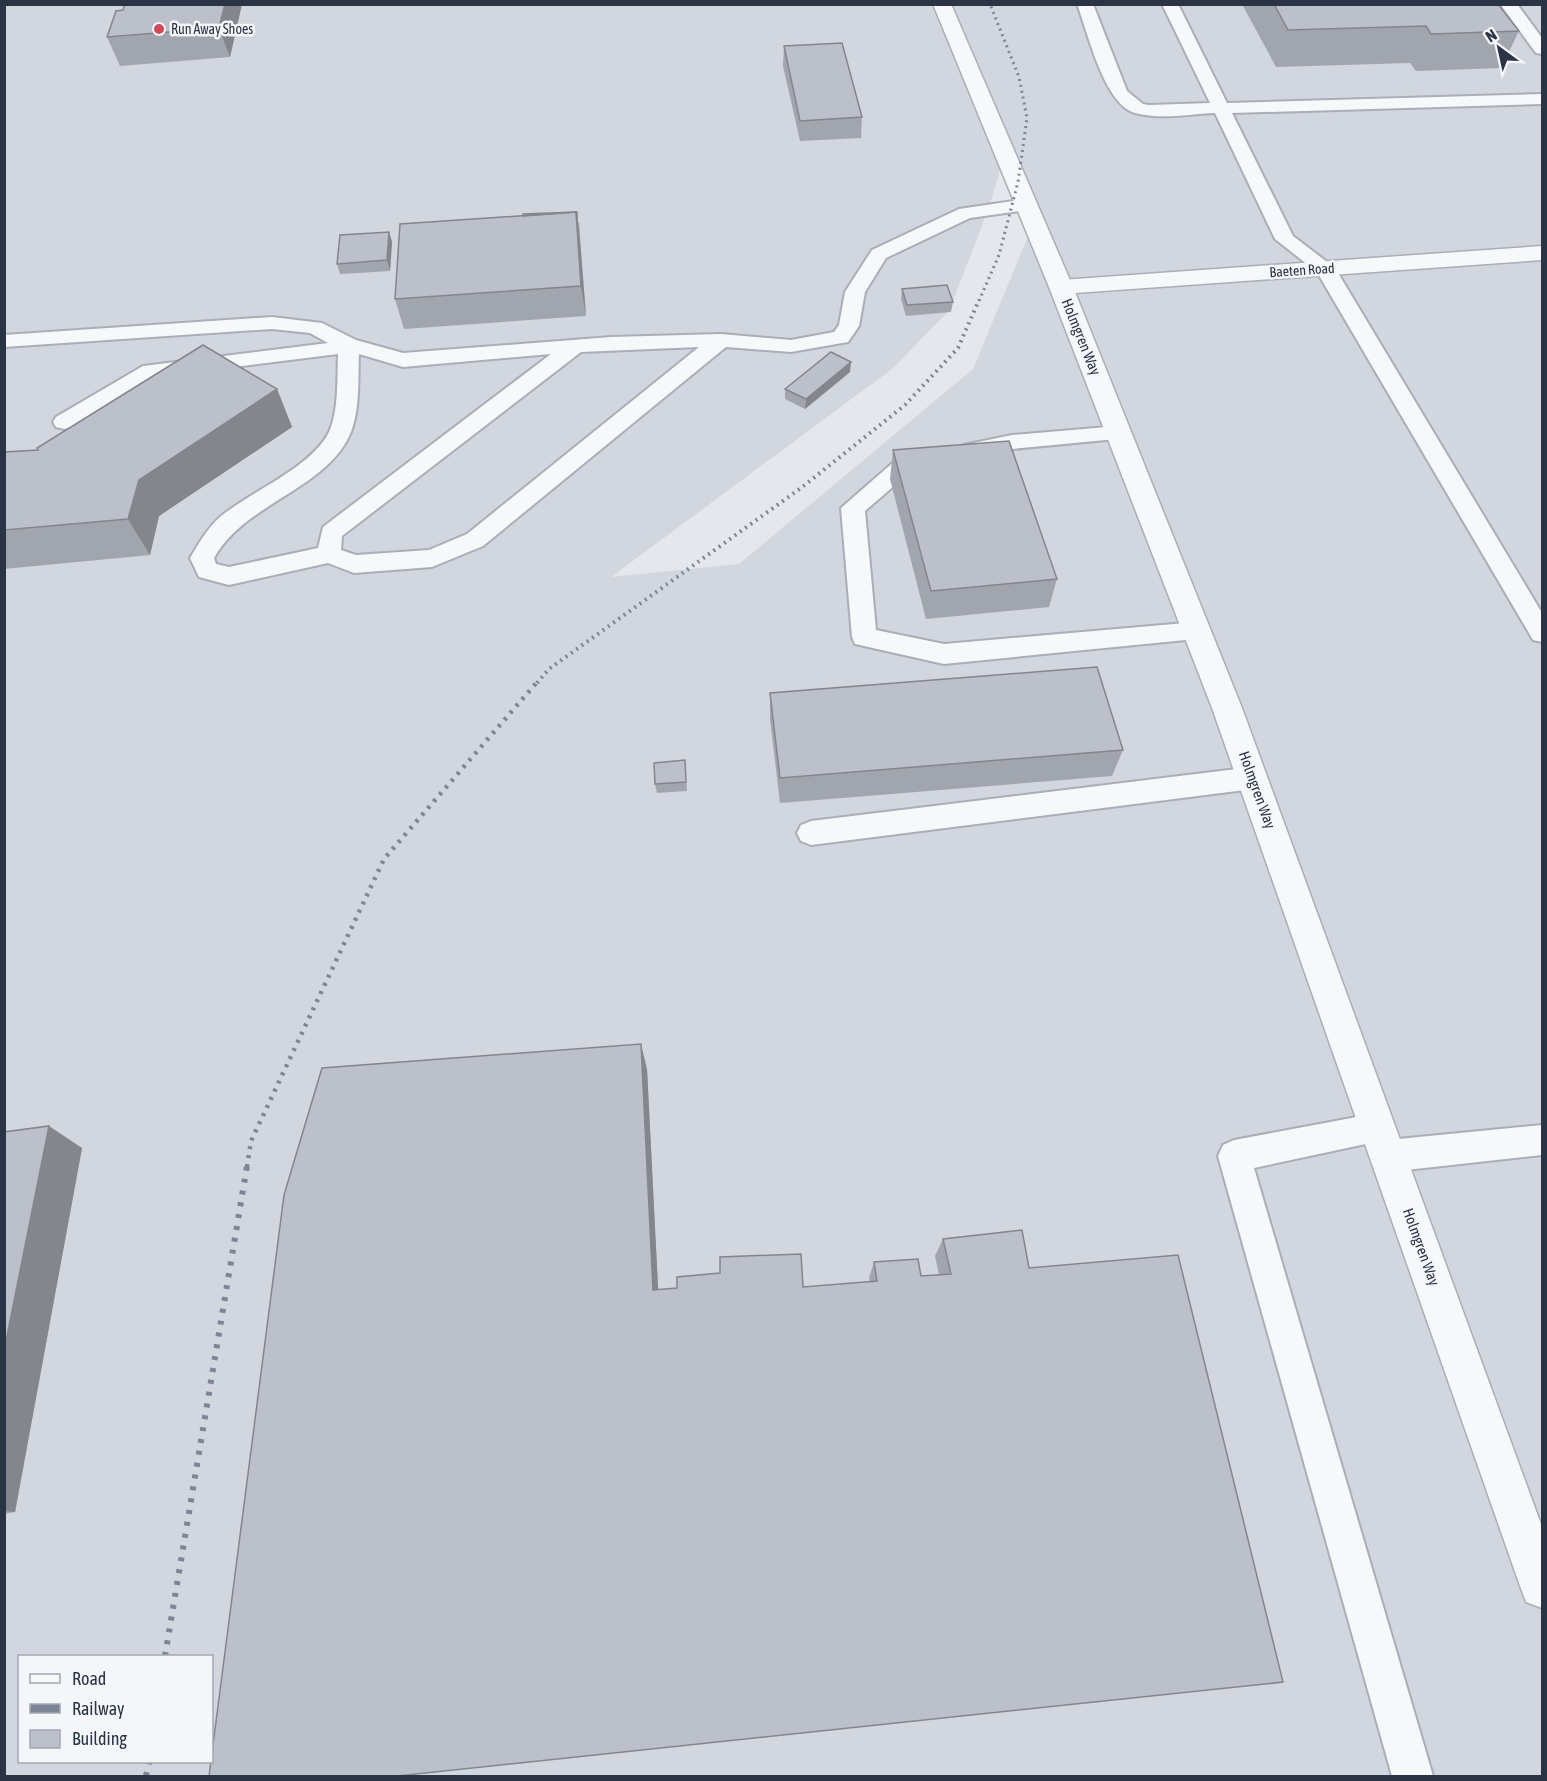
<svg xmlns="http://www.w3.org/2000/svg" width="1547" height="1781" font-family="'Asap Condensed',sans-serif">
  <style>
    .built { fill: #d2d6de; fill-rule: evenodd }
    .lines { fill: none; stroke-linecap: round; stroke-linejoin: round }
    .service-casing { stroke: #a9aeb7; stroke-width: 4 }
    .minor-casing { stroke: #a9aeb7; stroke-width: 3 }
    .tertiary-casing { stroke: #a9aeb7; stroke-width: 3 }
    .service { fill: #f7f8fa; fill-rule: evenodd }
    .minor { fill: #f7f8fa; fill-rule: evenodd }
    .tertiary { fill: #f7f8fa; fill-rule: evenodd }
    .rail-far3 { stroke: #7d8696; stroke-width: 3; stroke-dasharray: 2 4; stroke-linecap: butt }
    .rail-far2 { stroke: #7d8696; stroke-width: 4; stroke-dasharray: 2 4.5; stroke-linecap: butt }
    .rail-far1 { stroke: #7d8696; stroke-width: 4.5; stroke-dasharray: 3 6; stroke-linecap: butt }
    .rail { stroke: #7d8696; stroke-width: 6; stroke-dasharray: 4 8; stroke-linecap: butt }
    .wall { fill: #a1a5ae }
    .shaded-wall { fill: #83868d }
    .building { fill: #bbc0ca; stroke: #83868d; stroke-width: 1.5 }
    .poi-dot { fill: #d1495b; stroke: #f4f6f9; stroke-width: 2 }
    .labels { text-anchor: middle; stroke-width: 5; stroke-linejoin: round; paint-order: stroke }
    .far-poi-label { font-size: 14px; fill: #2b3445; stroke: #f4f6f9; text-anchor: start }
    .far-street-label { font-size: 14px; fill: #2b3445; stroke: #f4f6f9 }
    .street-label { font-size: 15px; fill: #2b3445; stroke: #f4f6f9 }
  </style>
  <rect width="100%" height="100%" fill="#e4e7ec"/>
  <path class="built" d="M5,5H1542V1776H5ZM1005,151L1034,222L973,369L739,564L611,577L892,369L949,311L990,205ZM20,1656H212V1762H20Z"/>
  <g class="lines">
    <g class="service-casing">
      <g id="service">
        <path d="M1077,4H1093L1127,91L1143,104L1149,105L1210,103L1162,4H1178L1227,103L1542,94V104L1232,113L1293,236L1335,268L1542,613V642L1533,640L1317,272L1275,239L1215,113C1190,114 1160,120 1135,113C1104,104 1088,33 1077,4Z"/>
        <path d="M1500,4H1517L1542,38V54L1536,53Z"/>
        <path d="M1027,199L1034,201L1036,205L1034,209L970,218L886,258L865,292L859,326L848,342L791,352L726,347L483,546L432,567L354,573L328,563L229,585L199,577L190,558C199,543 207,529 220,517C251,491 311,468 329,432C339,410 337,377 338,354L155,377L72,427L64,429L56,427L53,422L56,417L143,366L328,343L310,333L272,329L4,347V335L272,317L322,323L356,340L403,353L611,337L721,334L791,340L834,332L839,325L845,292L872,250L959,209ZM699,347L467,534L429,550L356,555L341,550L342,536L581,352ZM359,354L403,367L551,354L323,527L318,548L229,567L216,564L214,558C244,503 328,489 351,432C360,409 358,379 359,354Z"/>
        <path d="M1119,426L1127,428L1130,433L1127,438L1012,449L972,457L964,455L961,450L964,445L1012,435Z"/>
        <path d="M924,453L932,456L935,461L932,466L911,471L865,511L876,630L944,644L1197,622L1206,624L1209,631L1206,638L944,664L855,644L852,637L841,508L896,460Z"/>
        <path d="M1253,767L1263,770L1266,778L1263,786L1253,789L811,845L801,841L797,833L801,825L811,821Z"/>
        <path d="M1378,1113L1389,1117L1394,1128L1389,1139L1254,1168L1433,1776H1392L1218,1156L1223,1145L1234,1140Z"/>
        <path d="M1542,1125V1155L1388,1172L1377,1167L1372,1156L1377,1145L1388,1140Z"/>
      </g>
    </g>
    <g class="minor-casing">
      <path id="minor" d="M1542,246V260L1061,294L1053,292L1049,287L1053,282L1061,280Z"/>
    </g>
    <g class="tertiary-casing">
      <path id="tertiary" d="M933,4H951L1073,287L1242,708L1542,1527V1608L1526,1602L1520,1586L1212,708L1049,287Z"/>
    </g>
    <use href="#service" class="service"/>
    <use href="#minor" class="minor"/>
    <use href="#tertiary" class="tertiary"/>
    <path class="rail-far3" d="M979,301L999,255L1018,182L1027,118L1019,77L990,4"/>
    <path class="rail-far2" d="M537,683L549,669L801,488L905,405L958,348L979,300"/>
    <path class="rail-far1" d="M247,1167L251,1141L384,859L538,681"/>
    <g class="rail">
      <path d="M165,1656L247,1166"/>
      <path d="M146,1776L149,1762"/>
    </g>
  </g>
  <g class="wall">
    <path d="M242,4L230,57L120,66L107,37Z"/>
    <path d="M1242,4H1498L1519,31L1501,68L1416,71L1410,63L1276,67Z"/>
    <path d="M784,46L862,117L861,138L800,141L783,66Z"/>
    <path d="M579,222L586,316L404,329L395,299Z"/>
    <path d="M389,232L392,242L390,271L340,274L337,264Z"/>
    <path d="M902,289L953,302L951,312L906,316L901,299Z"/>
    <path d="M850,372L805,409L785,399V389Z"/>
    <path d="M277,389L292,427L159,516L150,555L4,569V452L38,450Z"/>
    <path d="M893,450L1057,579L1049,607L926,619L890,479Z"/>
    <path d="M770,693L1123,750L1112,776L780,803L770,719Z"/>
    <path d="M685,760L687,791L657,793L655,784Z"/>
    <path d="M647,1069L658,1289L803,1287L870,1282L869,1278L874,1262L921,1276L939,1275L935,1256L943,1239L1022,1230L397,1776Z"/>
    <path d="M4,1132L82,1148L15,1512L4,1514Z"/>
  </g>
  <g class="shaded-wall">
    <path d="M225,4H242L230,57L219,28Z"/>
    <path d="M576,212H577L580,242L586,316L581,286Z"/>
    <path d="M389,232L392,242L390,271L387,260Z"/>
    <path d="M851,362L850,372L805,409L806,399Z"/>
    <path d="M277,389L292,427L159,516L150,555L128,519L139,480Z"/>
    <path d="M641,1044L647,1069L659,1306L653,1290Z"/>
    <path d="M49,1126L82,1148L15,1512L4,1511V1351Z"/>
  </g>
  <g class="building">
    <path d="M125,4H225L219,28L107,37L116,11L123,10Z"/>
    <path d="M1274,4H1498L1519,31L1431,34L1426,26L1288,30Z"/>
    <path d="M842,43L862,117L800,121L784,46Z"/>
    <path d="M576,212L581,286L395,299L400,224Z"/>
    <path d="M576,212L523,216V214L577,212V220Z"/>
    <path d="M389,232L387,260L337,264L340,235Z"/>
    <path d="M947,285L953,302L907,305L902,289Z"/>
    <path d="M203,345L277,389L139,480L128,519L4,530V452L38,450L37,448Z"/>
    <path d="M831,352L851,362L806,399L785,389Z"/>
    <path d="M1009,441L1057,579L931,591L893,450Z"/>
    <path d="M1097,667L1123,750L780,778L770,693Z"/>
    <path d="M685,760L686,782L655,784L654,763Z"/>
    <path d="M641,1044L653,1290L677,1288V1277L720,1273V1257L801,1254L803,1287L877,1281L874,1262L918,1259L921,1276L951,1274L943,1239L1022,1230L1029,1268L1178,1255L1283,1682L397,1776H209L284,1195L322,1068Z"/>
    <path d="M49,1126L4,1351V1132Z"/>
  </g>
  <circle class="poi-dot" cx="159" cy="29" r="6"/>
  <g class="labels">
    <g class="far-poi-label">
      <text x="171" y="34">Run Away Shoes</text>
    </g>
    <g class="far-street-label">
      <text transform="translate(1302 270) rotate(-4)" y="5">Baeten Road</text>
    </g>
    <g class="street-label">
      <text transform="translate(1081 337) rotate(68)" y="5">Holmgren Way</text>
      <text transform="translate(1257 790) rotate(70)" y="5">Holmgren Way</text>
      <text transform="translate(1421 1247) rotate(70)" y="5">Holmgren Way</text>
    </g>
  </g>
  <rect width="1547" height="1781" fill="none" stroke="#2b3445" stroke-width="12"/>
  <rect x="18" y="1655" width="195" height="108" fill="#f4f6f9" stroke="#a4a8b1" stroke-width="1.5"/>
  <rect x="30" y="1674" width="30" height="9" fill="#f7f8fa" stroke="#a4a8b1" stroke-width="1.5"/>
  <text x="72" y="1685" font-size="18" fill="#2b3445">Road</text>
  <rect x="30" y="1704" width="30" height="9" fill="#7d8696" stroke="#a4a8b1" stroke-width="1.5"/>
  <text x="72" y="1715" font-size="18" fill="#2b3445">Railway</text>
  <rect x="30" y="1730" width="30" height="18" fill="#bbc0ca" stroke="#a4a8b1" stroke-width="1.5"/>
  <text x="72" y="1745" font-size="18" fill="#2b3445">Building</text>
  <g transform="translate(1499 48) rotate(327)" stroke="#f4f6f9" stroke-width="4.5" paint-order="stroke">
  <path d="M0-4.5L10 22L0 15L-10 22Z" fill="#2b3445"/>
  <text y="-9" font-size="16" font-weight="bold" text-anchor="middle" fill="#2b3445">N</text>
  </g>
</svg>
